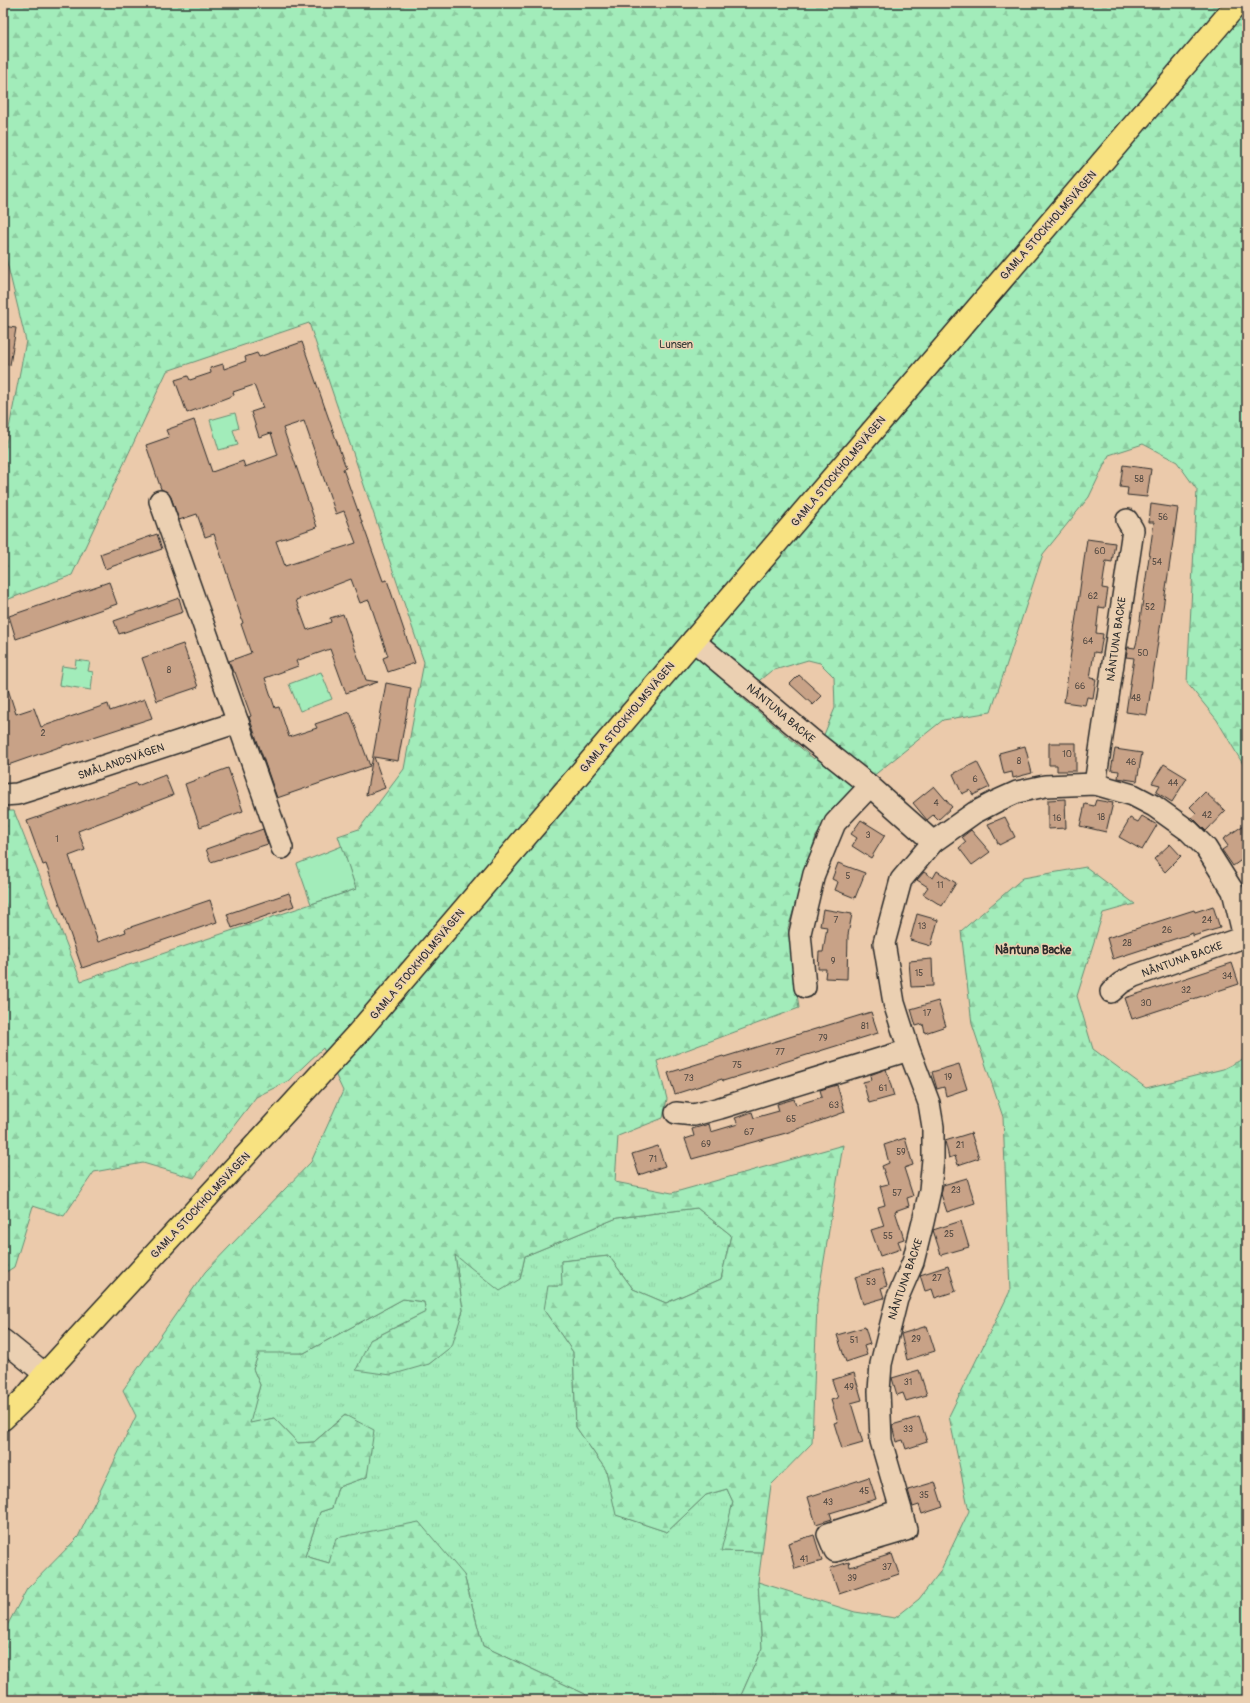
<svg xmlns="http://www.w3.org/2000/svg" width="1250" height="1703" font-family="Pangolin,sans-serif">
  <style>
    .grass { fill: url(#grass-tufts); stroke: #668c72 }
    .forest { fill: url(#forest-firs); stroke: #668c72; fill-rule: evenodd }
    .park { fill: #a2ecba; stroke: #668c72 }
    .building { fill: #c8a287; stroke: #2b2b2b; fill-rule: evenodd }
    .lines { fill: none; stroke-linecap: round; stroke-linejoin: round }
    .minor-casing { stroke: #2b2b2b; stroke-width: 24 }
    .major-casing { stroke: #2b2b2b; stroke-width: 25 }
    .minor { stroke: #ebd0b2; stroke-width: 21 }
    .major { stroke: #f8e281; stroke-width: 22 }
    .labels { text-anchor: middle; stroke-width: 3; stroke-linejoin: round; paint-order: stroke }
    .number-label { font-size: 9px; fill: #524942 }
    .street-label { font-size: 11px; fill: #2b2b2b; stroke: #ebd0b2 }
    .park-label { font-size: 11px; fill: #373e39; stroke: #ebd0b2 }
    .neighbourhood-label { font-size: 12px; font-weight: bold; fill: #2b2b2b; stroke: #ebd0b2 }
  </style>
  <defs>
    <pattern id="grass-tufts" width="24" height="20" patternUnits="userSpaceOnUse"><rect width="24" height="20" fill="#a2ecba"/><path d="M3 7l-1-3M5 7V3M7 7l1-3M15 17l-1-3M17 17v-4M19 17l1-3" fill="none" stroke="#8ccba0"/></pattern>
    <pattern id="forest-firs" width="22" height="20" patternUnits="userSpaceOnUse"><rect width="22" height="20" fill="#a2ecba"/><path d="M5 1l3.5 6h-7zM16 11l3.5 6h-7z" fill="#8ccba0"/></pattern>
  </defs>
  <rect width="100%" height="100%" fill="#ebcaab"/>
  <filter id="ink" filterUnits="userSpaceOnUse"><feTurbulence type="fractalNoise" baseFrequency=".025" numOctaves="2"/><feDisplacementMap in="SourceGraphic" scale="8" xChannelSelector="R" yChannelSelector="G"/><feConvolveMatrix kernelMatrix="1 2 1 2 8 2 1 2 1" color-interpolation-filters="sRGB"/></filter>
  <g filter="url(#ink)">
    <path class="grass" d="M697,1208L731,1235L721,1279L666,1303L633,1289L609,1256L561,1261L563,1286L544,1310L573,1352L576,1427L606,1470L617,1515L667,1532L706,1495L727,1489L733,1502L722,1551L762,1552L758,1582L762,1648L739,1700H591L585,1694L483,1646L464,1575L329,1563L305,1556L320,1512L332,1508L338,1487L367,1477L345,1415L314,1442L298,1443L274,1418L249,1424L260,1385L253,1369L259,1352L304,1353L403,1299L424,1302L426,1312L370,1340L429,1364L451,1346L463,1310L455,1255L520,1279L525,1256L617,1218Z"/>
    <g class="forest">
      <path d="M3,3H1247V771L1217,720L1187,683L1197,490L1177,462L1143,444L1109,455L1089,497L1043,554L991,712L943,720L847,797L816,836L788,928L799,1008L657,1061L667,1099L663,1118L618,1136L615,1182L672,1193L843,1145L817,1303L812,1443L771,1485L762,1552L721,1551L733,1502L727,1489L706,1495L667,1532L616,1515L606,1470L576,1427L573,1352L544,1310L548,1286H562L561,1261L609,1256L633,1289L666,1303L721,1279L731,1235L697,1208L617,1218L525,1256L520,1279L500,1291L455,1255L463,1310L452,1346L429,1364L391,1375L356,1370L370,1340L426,1312L424,1302L403,1299L304,1353H259L253,1369L260,1385L250,1423L274,1418L298,1443L314,1442L345,1415L374,1430L367,1477L338,1487L332,1508L320,1512L305,1556L329,1563L336,1538L419,1522L464,1575L483,1646L585,1694L591,1700H3V1633L27,1589L78,1537L136,1416L123,1390L205,1272L311,1162L343,1091L323,1048L288,1081L256,1097L194,1178L143,1163L94,1172L64,1216L33,1206L14,1267L3,1274V811H14L81,981L356,889L338,836L359,829L404,769L424,662L309,323L167,371L72,575L9,599L3,606V459L26,341L3,246ZM808,660L820,663L834,677L835,708L814,759L740,696L771,671Z"/>
      <path d="M1086,867L1135,904L1103,913L1077,996L1093,1049L1146,1088L1223,1069L1247,1057V1700H739L762,1648L758,1582L855,1612L895,1618L919,1599L940,1572L969,1511L949,1416L1010,1291L1003,1117L972,1024L961,931L1023,878Z"/>
    </g>
    <g class="park">
      <path d="M235,413L239,428L233,430L238,445L219,450L210,420Z"/>
      <path d="M76,660L90,662L88,671L93,672L91,690L59,685L62,666L75,668Z"/>
      <path d="M321,672L332,699L300,711L289,684Z"/>
      <path d="M342,846L356,889L311,904L297,864Z"/>
    </g>
    <g class="building">
      <path d="M3,326L16,328L10,365L3,364Z"/>
      <path d="M302,342L346,468L343,469L383,581L387,580L415,663L388,672L383,658L388,656L369,600L360,603L351,579L296,600L307,630L331,622L330,618L343,614L366,680L378,682L346,693L330,649L296,661L298,666L265,678L275,708L279,707L289,737L317,728L315,724L350,712L370,766L277,798L249,717L251,716L235,672H233L229,661L251,653L241,624L243,623L214,534L205,537L197,514L179,520L171,497L167,492L161,489L146,445L169,437L166,430L194,420L212,472L243,461L245,467L278,455L271,433L259,437L251,412L263,408L254,385L233,392L234,395L187,413L175,380L188,376L190,380L211,373L210,368L223,364L224,369L246,361L245,357L257,353L259,357ZM304,421L336,514L344,511L356,543L285,566L276,541L317,527L283,428Z"/>
      <path d="M1123,465L1151,469L1147,497L1127,495L1128,488L1120,487Z"/>
      <path d="M1151,504L1178,508L1147,715L1126,712L1134,658L1126,657L1128,647L1135,648L1137,641L1154,522H1149Z"/>
      <path d="M157,534L162,549L105,569L100,554Z"/>
      <path d="M1087,539L1115,543L1112,562L1106,561L1102,588L1108,589L1105,608L1099,607L1096,633L1103,634L1100,653L1094,652L1090,678L1096,679L1093,698L1087,697L1085,705L1064,702Z"/>
      <path d="M109,582L117,604L16,639L9,616Z"/>
      <path d="M179,598L183,612L119,634L114,621Z"/>
      <path d="M183,644L198,687L157,701L142,658Z"/>
      <path d="M799,675L822,696L813,705L790,684Z"/>
      <path d="M5,680L16,714L34,708L41,727L108,704L110,711L145,699L152,718L69,745L68,744L8,765L3,752V681Z"/>
      <path d="M386,683L411,688L398,761L374,757L385,788L366,795Z"/>
      <path d="M1049,743H1076V771H1057V765H1049Z"/>
      <path d="M1025,746L1032,773L1013,778L1012,772L1004,774L999,753Z"/>
      <path d="M1115,749L1142,753L1137,781L1118,778L1119,771L1111,770Z"/>
      <path d="M977,762L990,787L973,795L970,790L962,794L953,774Z"/>
      <path d="M1164,764L1187,778L1172,802L1156,792L1160,785L1152,783Z"/>
      <path d="M228,768L243,811L200,827L185,784Z"/>
      <path d="M165,775L173,795L78,831L85,850L69,856L98,942L126,932L125,929L210,900L217,922L82,968L46,864L43,865L27,821L136,783L137,786Z"/>
      <path d="M934,786L952,807L938,820L933,815L927,820L913,803Z"/>
      <path d="M1205,792L1225,811L1206,831L1192,817L1196,813L1190,807Z"/>
      <path d="M1065,799L1066,828L1048,829V800Z"/>
      <path d="M1096,800L1113,803L1106,832L1080,826L1085,804L1094,806Z"/>
      <path d="M1142,816L1157,825L1142,850L1119,837L1130,818L1138,822Z"/>
      <path d="M1005,817L1015,837L999,845L988,824Z"/>
      <path d="M861,820L885,835L871,858L852,846L857,838L851,834Z"/>
      <path d="M1247,823V856L1233,866L1222,850L1228,846L1223,839Z"/>
      <path d="M263,829L268,844L211,862L206,849Z"/>
      <path d="M971,830L990,852L972,865L959,848L966,842L962,837Z"/>
      <path d="M1170,844L1181,856L1165,872L1154,859Z"/>
      <path d="M838,863L865,873L855,898L835,890L838,882L832,879Z"/>
      <path d="M937,871L956,883L942,906L923,894L928,887L917,880L924,872L933,878Z"/>
      <path d="M289,893L294,906L232,928L227,914Z"/>
      <path d="M1213,906L1220,928L1193,936V933L1113,959L1107,938L1194,910L1195,912Z"/>
      <path d="M823,909L852,914L848,935L847,979L825,978L826,969H818L819,952H823L827,927L820,926Z"/>
      <path d="M917,914L938,920L931,946L910,940Z"/>
      <path d="M932,959L933,986L911,987L909,961Z"/>
      <path d="M1232,963L1239,984L1132,1019L1125,998Z"/>
      <path d="M938,1001L946,1026L925,1033L923,1024L916,1026L911,1009Z"/>
      <path d="M871,1012L878,1033L723,1081L722,1079L675,1094L668,1073L723,1056L724,1057Z"/>
      <path d="M959,1064L967,1089L946,1096L944,1087L937,1089L932,1072Z"/>
      <path d="M886,1069L894,1096L869,1103L863,1082L871,1080L870,1075Z"/>
      <path d="M837,1085L845,1112L786,1133L692,1159L685,1139L694,1136L692,1129L709,1124L711,1132L738,1124L735,1118L752,1112L754,1118L779,1111L777,1104L794,1099L796,1105L822,1097L820,1090Z"/>
      <path d="M971,1133L979,1158L958,1165L955,1156L949,1158L945,1141Z"/>
      <path d="M905,1138L913,1165L904,1168L913,1196L907,1198L909,1206L895,1211L904,1239L898,1241L901,1249L880,1256L871,1230L884,1226L878,1207L885,1205L880,1186L888,1184L882,1166L889,1163L884,1145Z"/>
      <path d="M658,1146L665,1166L639,1175L632,1154Z"/>
      <path d="M967,1178L975,1203L947,1212L941,1194L943,1185Z"/>
      <path d="M961,1221L969,1247L941,1255L933,1230Z"/>
      <path d="M948,1266L956,1291L935,1298L932,1289L925,1291L920,1275Z"/>
      <path d="M882,1269L887,1286L881,1288L884,1298L863,1304L855,1277Z"/>
      <path d="M927,1326L935,1351L907,1360L901,1334Z"/>
      <path d="M865,1327L870,1344L864,1346L867,1355L846,1362L837,1335Z"/>
      <path d="M919,1370L927,1395L906,1401L903,1393L897,1395L892,1378Z"/>
      <path d="M854,1373L862,1400L851,1403L863,1443L842,1449L834,1423L838,1422L831,1400L838,1398L832,1380Z"/>
      <path d="M919,1417L927,1442L906,1449L903,1440L896,1442L892,1425Z"/>
      <path d="M869,1477L876,1499L830,1513L832,1519L816,1524L808,1497Z"/>
      <path d="M935,1482L943,1507L922,1514L919,1505L913,1507L908,1490Z"/>
      <path d="M814,1535L822,1561L795,1569L788,1543Z"/>
      <path d="M892,1554L899,1574L839,1594L830,1568L849,1562L850,1567Z"/>
    </g>
    <g class="lines">
      <g class="minor-casing">
        <g id="minor">
          <path d="M160,501L282,848"/>
          <path d="M693,640L812,740L870,786L933,842"/>
          <path d="M1095,784L1133,530L1127,520"/>
          <path d="M3,795L17,794L49,784L238,722"/>
          <path d="M805,987L800,933L814,874L835,823L870,786"/>
          <path d="M676,1113L694,1115L720,1108L909,1050"/>
          <path d="M3,1340L45,1374"/>
          <path d="M901,1510L906,1530L835,1551L828,1534L901,1510L881,1441L879,1391L881,1364L897,1299L913,1262L923,1222L930,1190L933,1159V1127L929,1103L909,1050L894,1003L884,943L901,880L933,842L974,813L997,801L1017,792L1045,786L1095,784L1133,795L1154,806L1189,831L1206,848L1233,891L1244,937L1134,976L1121,983L1111,992"/>
        </g>
      </g>
      <g class="major-casing">
        <path id="major" d="M3,1419L25,1398L45,1374L358,1033L1238,3"/>
      </g>
      <use href="#minor" class="minor"/>
      <use href="#major" class="major"/>
    </g>
  </g>
  <g class="labels">
    <g class="number-label">
      <text x="1139" y="482">58</text>
      <text x="1163" y="520">56</text>
      <text x="1100" y="554">60</text>
      <text x="1157" y="565">54</text>
      <text x="1093" y="599">62</text>
      <text x="1150" y="610">52</text>
      <text x="1088" y="644">64</text>
      <text x="1143" y="656">50</text>
      <text x="169" y="673">8</text>
      <text x="1080" y="689">66</text>
      <text x="1136" y="701">48</text>
      <text x="43" y="736">2</text>
      <text x="1067" y="757">10</text>
      <text x="1019" y="764">8</text>
      <text x="1131" y="765">46</text>
      <text x="975" y="782">6</text>
      <text x="1173" y="786">44</text>
      <text x="936" y="806">4</text>
      <text x="1207" y="818">42</text>
      <text x="1101" y="820">18</text>
      <text x="1057" y="821">16</text>
      <text x="868" y="838">3</text>
      <text x="57" y="842">1</text>
      <text x="848" y="879">5</text>
      <text x="940" y="888">11</text>
      <text x="836" y="923">7</text>
      <text x="1207" y="923">24</text>
      <text x="922" y="929">13</text>
      <text x="1167" y="933">26</text>
      <text x="1127" y="946">28</text>
      <text x="833" y="964">9</text>
      <text x="919" y="976">15</text>
      <text x="1227" y="979">34</text>
      <text x="1186" y="993">32</text>
      <text x="1146" y="1006">30</text>
      <text x="927" y="1016">17</text>
      <text x="865" y="1029">81</text>
      <text x="823" y="1041">79</text>
      <text x="780" y="1055">77</text>
      <text x="737" y="1068">75</text>
      <text x="948" y="1080">19</text>
      <text x="689" y="1081">73</text>
      <text x="883" y="1091">61</text>
      <text x="834" y="1108">63</text>
      <text x="791" y="1122">65</text>
      <text x="749" y="1135">67</text>
      <text x="706" y="1147">69</text>
      <text x="960" y="1148">21</text>
      <text x="901" y="1155">59</text>
      <text x="653" y="1162">71</text>
      <text x="956" y="1193">23</text>
      <text x="897" y="1196">57</text>
      <text x="949" y="1237">25</text>
      <text x="888" y="1239">55</text>
      <text x="937" y="1281">27</text>
      <text x="871" y="1285">53</text>
      <text x="916" y="1342">29</text>
      <text x="854" y="1343">51</text>
      <text x="908" y="1385">31</text>
      <text x="849" y="1390">49</text>
      <text x="908" y="1432">33</text>
      <text x="864" y="1494">45</text>
      <text x="924" y="1498">35</text>
      <text x="828" y="1505">43</text>
      <text x="804" y="1562">41</text>
      <text x="887" y="1570">37</text>
      <text x="852" y="1581">39</text>
    </g>
    <g class="street-label">
      <text transform="translate(1048 225) rotate(-49)" y="4">GAMLA STOCKHOLMSVÄGEN</text>
      <text transform="translate(838 471) rotate(-50)" y="4">GAMLA STOCKHOLMSVÄGEN</text>
      <text transform="translate(1116 639) rotate(-82)" y="4">NÅNTUNA BACKE</text>
      <text transform="translate(781 713) rotate(40)" y="4">NÅNTUNA BACKE</text>
      <text transform="translate(627 717) rotate(-50)" y="4">GAMLA STOCKHOLMSVÄGEN</text>
      <text transform="translate(121 761) rotate(-19)" y="4">SMÅLANDSVÄGEN</text>
      <text transform="translate(1182 959) rotate(-20)" y="4">NÅNTUNA BACKE</text>
      <text transform="translate(417 964) rotate(-50)" y="4">GAMLA STOCKHOLMSVÄGEN</text>
      <text transform="translate(200 1205) rotate(-47)" y="4">GAMLA STOCKHOLMSVÄGEN</text>
      <text transform="translate(905 1279) rotate(-71)" y="4">NÅNTUNA BACKE</text>
    </g>
    <g class="park-label">
      <text x="676" y="348">Lunsen</text>
    </g>
    <g class="neighbourhood-label">
      <text x="1033" y="954">Nåntuna Backe</text>
    </g>
  </g>
  <rect width="1250" height="1703" fill="none" stroke="#ebd0b2" stroke-width="16"/>
  <rect x="8" y="8" width="1234" height="1687" fill="none" stroke="#2b2b2b" stroke-width="1.5" filter="url(#ink)"/>
</svg>
